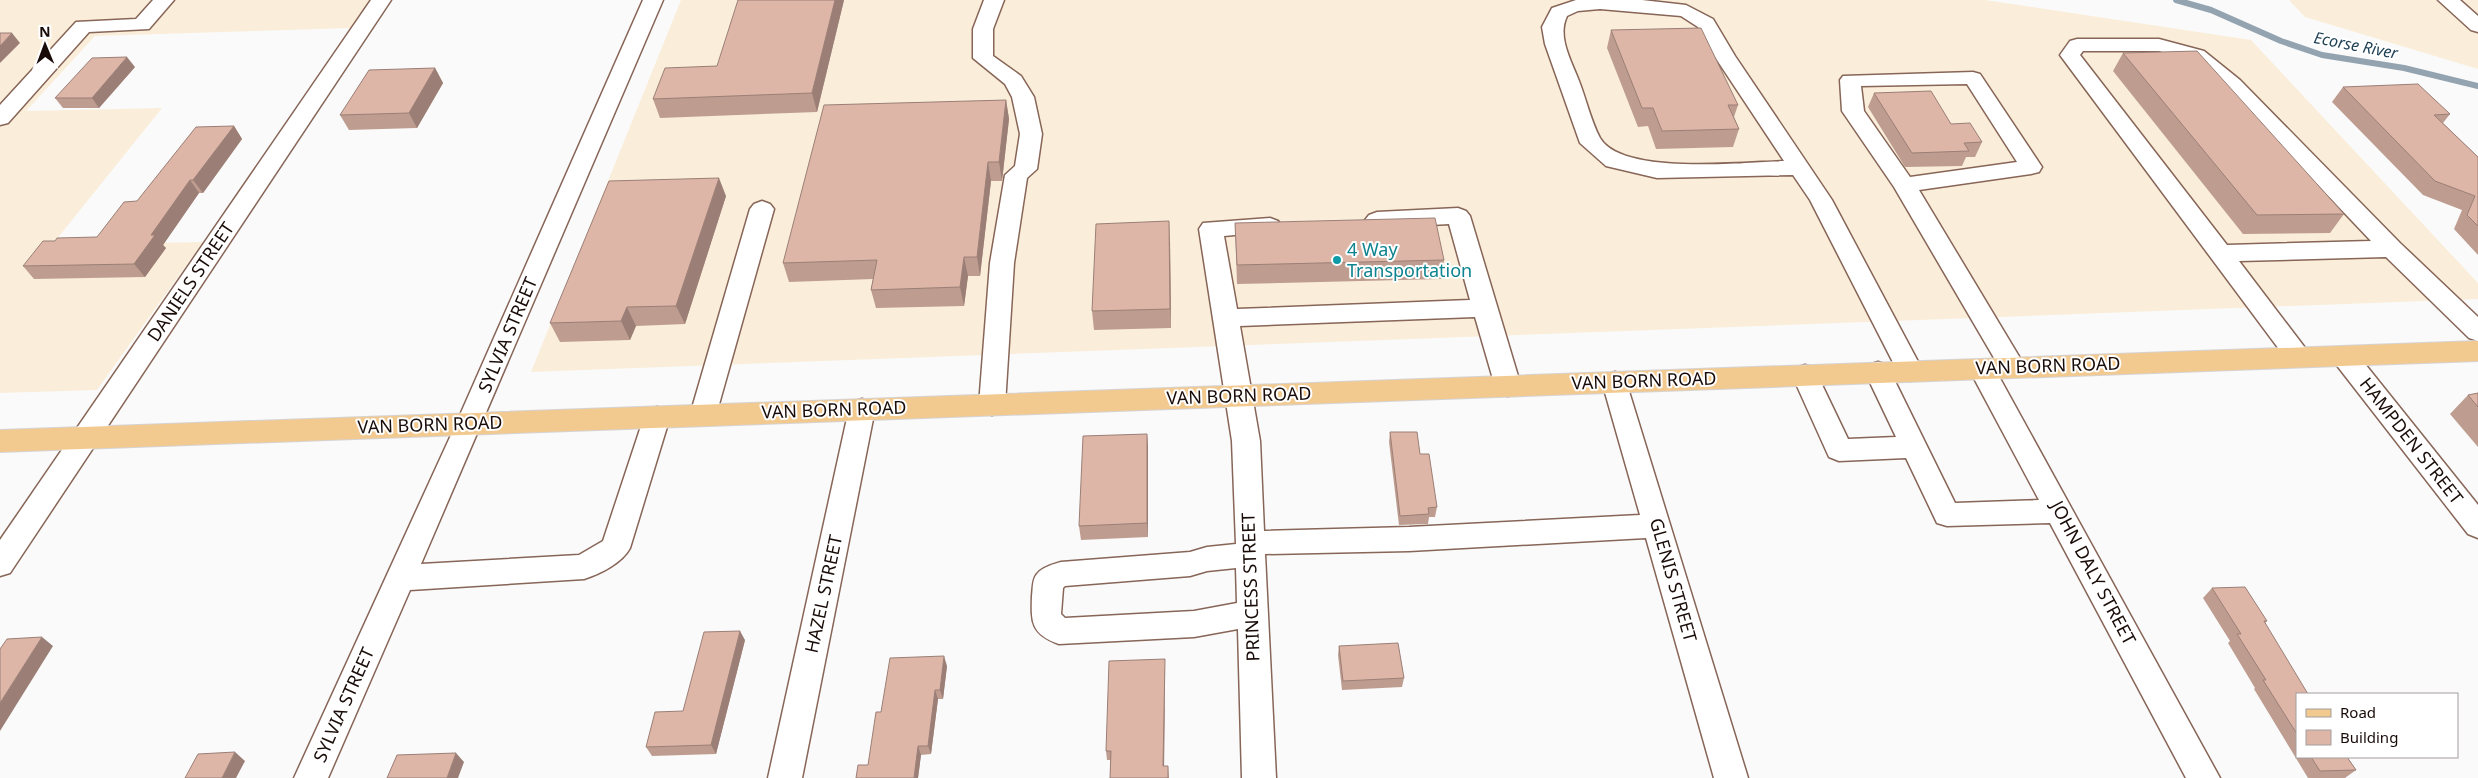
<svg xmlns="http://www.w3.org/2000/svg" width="2478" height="778" font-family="'Noto Sans',sans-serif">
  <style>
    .industrial { fill: #faeeda }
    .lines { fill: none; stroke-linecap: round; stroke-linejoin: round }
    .stream { stroke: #93a3b0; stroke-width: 6 }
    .minor-casing { stroke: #876557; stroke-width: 3 }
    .major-casing { stroke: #d6d3d3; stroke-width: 2 }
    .minor { fill: #fff; fill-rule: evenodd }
    .major { fill: #f2c98f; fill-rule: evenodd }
    .wall { fill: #be9d90 }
    .shaded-wall { fill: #9b7f76 }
    .building { fill: #ddb6a8; stroke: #9b7f76 }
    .culture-dot { fill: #0f9aa8; stroke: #fff; stroke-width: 2 }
    .labels { text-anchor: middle; stroke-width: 4; stroke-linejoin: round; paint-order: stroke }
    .far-water-label { font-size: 16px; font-style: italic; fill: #1d3f54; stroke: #fff }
    .culture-label { font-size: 18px; fill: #0d838f; stroke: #fff; text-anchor: start }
    .street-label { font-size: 18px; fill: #190c08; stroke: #fff }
  </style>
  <rect width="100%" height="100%" fill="#fafafa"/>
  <g class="industrial">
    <path d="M0,0H370L351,28L95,36L26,111L162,108L52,245L203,242L97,390L0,393Z"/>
    <path d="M681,0H1985L2251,40L2478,283V299L531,372Z"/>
    <path d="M2289,0H2478V69L2305,17Z"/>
  </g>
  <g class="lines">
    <path class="stream" d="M2176,0L2211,10L2281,41L2322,55L2404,68L2478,86"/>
    <g class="minor-casing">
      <g id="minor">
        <path d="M153,0H174L149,29L89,32L8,123L0,125V105L76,22L136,19Z"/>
        <path d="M371,0H391L10,573L0,576V540Z"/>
        <path d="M643,0H663L421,564L579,555L603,541L644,417L648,410L657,407L666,410L670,417L630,548C622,563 600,574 584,579L410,590L328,778H294L456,424Z"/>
        <path d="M984,0H1004L993,29V56L1021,76L1034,97L1042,134L1037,169L1027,178L1014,263L1005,405L1001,412L992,415L983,412L979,405L990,263L1005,175L1015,166L1020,134L1012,97L1005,84L973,58V29Z"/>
        <path d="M1576,0H1642L1686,5L1713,19L1735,56L1832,200L1923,371L1919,378L1910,381L1901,378L1810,200L1793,175L1657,178L1606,166L1580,143L1545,44L1542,27L1552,8ZM1600,9L1681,16L1698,27L1715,57L1784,161C1745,162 1622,176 1600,138C1591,121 1586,99 1579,81C1571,60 1557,37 1567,16L1578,11Z"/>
        <path d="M2438,0H2460L2478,16V32L2471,30Z"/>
        <path d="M2077,39H2159L2204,51L2240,80L2400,243L2478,317V341L2469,338L2386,257L2239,261L2312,357L2308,364L2299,366L2290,364L2060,55L2070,41ZM2083,51H2159L2190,59L2226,88L2371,241L2227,245L2080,55Z"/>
        <path d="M1973,72L1980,74L2042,167L2039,172L2031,174L1919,190L2026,368L2022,375L2013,377L2004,375L1894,187L1842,111L1840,80L1843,76ZM1967,84L2017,162L1910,177L1864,111L1861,86Z"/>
        <path d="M762,201L770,204L774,209L716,415L712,422L703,425L694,422L690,415L750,209L754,204Z"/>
        <path d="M1458,208L1466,211L1470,216L1521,386L1517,393L1508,396L1499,393L1495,386L1475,317L1240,326L1260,441L1264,531L1409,527L1640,515L1602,382L1606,375L1615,372L1624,375L1748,778H1714L1646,538L1409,551L1265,554L1276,778H1242L1238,629L1194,637L1059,644C1031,634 1031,622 1032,596C1033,588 1032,580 1037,574C1042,567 1054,564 1061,562L1190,552L1207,547L1236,544L1232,441L1199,229L1203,223L1270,218L1278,221L1282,226L1278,231L1224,236L1237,309L1470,300L1449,224L1377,228L1369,225L1365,220L1369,215L1377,212ZM1236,568L1237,603L1194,611L1065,618L1061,614L1063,588L1065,586L1190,576L1207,571Z"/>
        <path d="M2344,347L2353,349L2478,505V538L2468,534L2335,363L2331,356L2335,349Z"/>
        <path d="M1982,360L1991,362L2220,778H2186L2050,523L1947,526L1937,523L1906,458L1839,461L1829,457L1792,375L1796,368L1805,365L1814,368L1848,439L1896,437L1865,372L1869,365L1878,362L1887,365L1955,503L2039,500L1969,369L1973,362Z"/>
        <path d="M862,399L871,402L875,409L802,778H768L849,409L853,402Z"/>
      </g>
    </g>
    <g class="major-casing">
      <path id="major" d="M2478,341V361L0,452V430Z"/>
    </g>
    <use href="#minor" class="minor"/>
    <use href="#major" class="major"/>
  </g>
  <g class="wall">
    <path d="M844,0L817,112L660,118L653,99Z"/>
    <path d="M1611,30L1738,105L1734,117L1739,129L1733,147L1656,149L1648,126L1638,127L1607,48Z"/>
    <path d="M2123,53L2344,214L2330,233L2243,234L2113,71Z"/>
    <path d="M135,67L99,108H63L55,98Z"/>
    <path d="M435,68L443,83L417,128L349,130L340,115Z"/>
    <path d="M2343,87L2450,114L2443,123L2478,157V255L2454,229L2462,210L2423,195L2332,102Z"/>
    <path d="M1874,93L1951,124L1982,142L1975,157H1966L1962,166L1905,167L1868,107Z"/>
    <path d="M1006,100L1009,119L1002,181H991L980,276H968L964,306L876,308L871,290L873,279L789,282L783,263Z"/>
    <path d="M234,126L242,139L203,193H199L163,245L166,248L145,277L34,279L23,266L55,241L97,237L137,201Z"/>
    <path d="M726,196L685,324L636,326L630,340L560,342L550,323Z"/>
    <path d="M1235,223L1444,260L1442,279L1237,284Z"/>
    <path d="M1170,240L1171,328L1094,330L1092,311Z"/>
    <path d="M2478,393V447L2450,414L2468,395Z"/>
    <path d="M1390,432L1420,454L1437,507L1435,517H1429L1428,524L1399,525L1389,442Z"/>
    <path d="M1147,434L1148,448V537L1081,540L1079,526Z"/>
    <path d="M2212,588L2267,621L2265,623L2297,694V757H2347L2356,770L2345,778H2308L2254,689L2255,688L2228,643L2230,641L2203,598Z"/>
    <path d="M745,640L716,754L652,756L646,747L683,711Z"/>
    <path d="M1339,646L1404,678L1402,687L1342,690L1338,655Z"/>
    <path d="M947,666L943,699H938L931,754L921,755L918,778H856L868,765L881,712Z"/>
    <path d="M1165,668L1164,766H1168L1169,778H1110V760H1107L1106,751Z"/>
  </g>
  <g class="shaded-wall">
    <path d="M835,0H844L817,112L812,93Z"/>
    <path d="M12,33L20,43L0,63V46Z"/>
    <path d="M127,57L135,67L99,108L92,98Z"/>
    <path d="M435,68L443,83L417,128L409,113Z"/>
    <path d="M1006,100L1009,119L1002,181L999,162Z"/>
    <path d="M234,126L242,139L203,193L193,180Z"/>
    <path d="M988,162L991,181L980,276L977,257Z"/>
    <path d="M719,178L726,196L685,324L676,306Z"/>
    <path d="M190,180L199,193L163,245L166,248L145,277L134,264L151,235Z"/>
    <path d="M1169,221L1170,240L1171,328L1170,309Z"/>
    <path d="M964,257L968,276L964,306L960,287Z"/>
    <path d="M627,307L636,326L630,340L621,321Z"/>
    <path d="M1147,434L1148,448V537L1147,523Z"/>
    <path d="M740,631L745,640L716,754L711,745Z"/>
    <path d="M42,637L53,646L0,731V703Z"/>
    <path d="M944,656L947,666L943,699L940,690Z"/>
    <path d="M1165,659V668L1164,775L1163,766Z"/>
    <path d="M935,690L938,699L931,754L928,746Z"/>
    <path d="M918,746L921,755L918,778H914Z"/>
    <path d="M235,752L245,761L236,778H222Z"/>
    <path d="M456,753L464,762L458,778H447Z"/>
  </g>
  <g class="building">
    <path d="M738,0H835L812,93L653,99L665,68L717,66Z"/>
    <path d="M1701,28L1738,105H1728L1739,129L1662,131L1653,108H1642L1611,30Z"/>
    <path d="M0,33H12L0,46Z"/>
    <path d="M2197,51L2344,214L2257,215L2123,53Z"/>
    <path d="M127,57L92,98H55L92,58Z"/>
    <path d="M435,68L409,113L340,115L369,70Z"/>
    <path d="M2418,84L2450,114L2434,115L2478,157V226L2467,215L2475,196L2435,181L2343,87Z"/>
    <path d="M1931,91L1951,124L1970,123L1982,142L1964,143L1969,151L1912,153L1874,93Z"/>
    <path d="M1006,100L999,162H988L977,257H964L960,287L871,290L877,260L783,263L824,105Z"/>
    <path d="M234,126L193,180H190L151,235H155L134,264L23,266L43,241H55L57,238L97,237L124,202L137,201L196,127Z"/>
    <path d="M719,178L676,306L627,307L621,321L550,323L609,181Z"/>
    <path d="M1435,218L1444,260L1237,265L1235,223Z"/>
    <path d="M1169,221L1170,309L1092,311L1096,224Z"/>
    <path d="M2478,393V407L2468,395Z"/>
    <path d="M1390,432H1417L1420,454H1429L1437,507L1428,508L1429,514L1400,516Z"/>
    <path d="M1147,434V523L1079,526L1083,436Z"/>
    <path d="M2245,587L2267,621H2264L2308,694H2297V734L2263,680H2266L2237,634H2241L2212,588Z"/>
    <path d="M740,631L711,745L646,747L655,712L683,711L704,632Z"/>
    <path d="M42,637L0,703V649L7,639Z"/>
    <path d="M1398,643L1404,678L1343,681L1339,646Z"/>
    <path d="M944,656L940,690H935L928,746H918L914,778H856L858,765H868L876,712H881L890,658Z"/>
    <path d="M1165,659L1163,766H1168V778H1110L1111,751H1106L1109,661Z"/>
    <path d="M235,752L222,778H185L198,754Z"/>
    <path d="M456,753L447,778H387L397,755Z"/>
    <path d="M2311,757H2347L2356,770L2320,771Z"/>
  </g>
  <circle class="culture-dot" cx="1337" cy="260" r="5"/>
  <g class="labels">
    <g class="far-water-label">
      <text transform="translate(2356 45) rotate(11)" y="6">Ecorse River</text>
    </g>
    <g class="culture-label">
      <text x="1347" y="256">4 Way<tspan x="1347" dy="21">Transportation</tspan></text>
    </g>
    <g class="street-label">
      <text transform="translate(191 282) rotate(-56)" y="6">DANIELS STREET</text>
      <text transform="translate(508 335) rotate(-67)" y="6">SYLVIA STREET</text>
      <text transform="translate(2048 366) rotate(-2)" y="6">VAN BORN ROAD</text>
      <text transform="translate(1644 381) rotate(-2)" y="6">VAN BORN ROAD</text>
      <text transform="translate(1239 396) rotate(-2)" y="6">VAN BORN ROAD</text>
      <text transform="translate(834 410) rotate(-2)" y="6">VAN BORN ROAD</text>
      <text transform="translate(430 425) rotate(-2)" y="6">VAN BORN ROAD</text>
      <text transform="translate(2411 441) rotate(52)" y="6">HAMPDEN STREET</text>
      <text transform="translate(2093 573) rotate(62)" y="6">JOHN DALY STREET</text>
      <text transform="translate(1673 580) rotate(74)" y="6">GLENIS STREET</text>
      <text transform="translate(1251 587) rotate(-92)" y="6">PRINCESS STREET</text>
      <text transform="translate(824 594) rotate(-78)" y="6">HAZEL STREET</text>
      <text transform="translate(344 705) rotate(-66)" y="6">SYLVIA STREET</text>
    </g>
  </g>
  <rect x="2296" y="693" width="162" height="65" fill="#ffffff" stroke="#a39e9c"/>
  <rect x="2306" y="709" width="25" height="8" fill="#f2c98f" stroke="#a39e9c"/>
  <text x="2340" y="718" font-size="15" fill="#190c08">Road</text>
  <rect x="2306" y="730" width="25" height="15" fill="#ddb6a8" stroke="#a39e9c"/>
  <text x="2340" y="743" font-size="15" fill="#190c08">Building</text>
  <g transform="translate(45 45) rotate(359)" stroke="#ffffff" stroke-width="4" paint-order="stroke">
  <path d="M0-4L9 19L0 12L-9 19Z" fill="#190c08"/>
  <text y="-8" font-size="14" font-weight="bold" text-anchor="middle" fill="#190c08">N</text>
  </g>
</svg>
